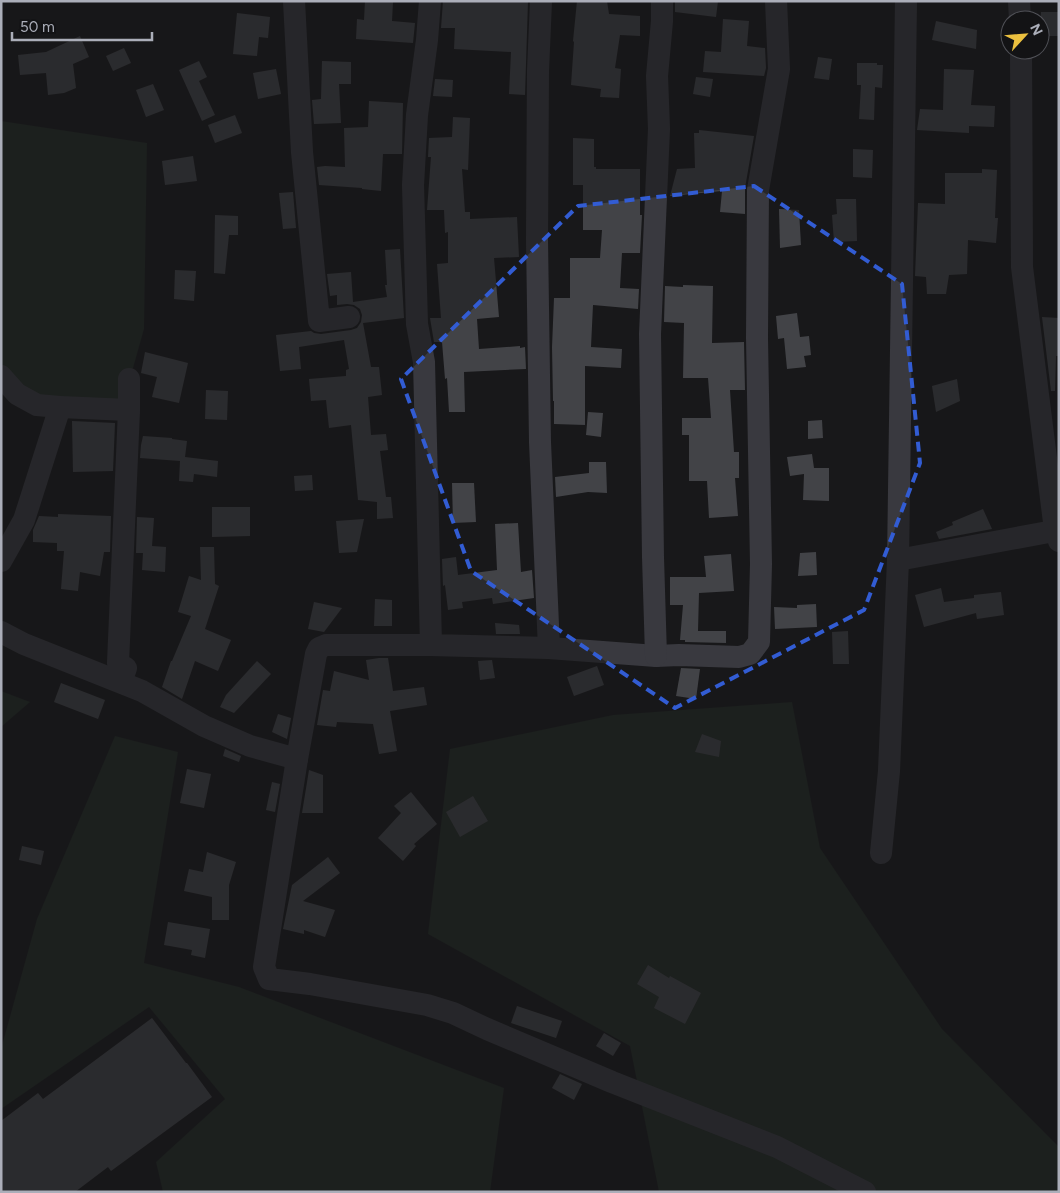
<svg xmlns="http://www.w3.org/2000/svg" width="1060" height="1193" font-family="Figtree,sans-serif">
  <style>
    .green { fill: #222a24 }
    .building { fill: #424347 }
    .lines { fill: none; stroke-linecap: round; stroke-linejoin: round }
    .minor { stroke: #39393f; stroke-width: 22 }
    .marked { fill: none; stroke: #325cd3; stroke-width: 4; stroke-dasharray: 10 6; stroke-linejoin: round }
  </style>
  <rect width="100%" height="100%" fill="#18181a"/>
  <g class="green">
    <path d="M1,121L147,143L144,329L122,407L39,401L1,366Z"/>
    <path d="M1,691L30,702L1,727Z"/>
    <path d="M792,702L820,848L942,1029L1059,1147V1192H659L630,1046L428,934L450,749L613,715Z"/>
    <path d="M115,736L178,752L144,963L239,987L504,1088L490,1192H163L156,1162L225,1099L149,1007L1,1109V1049L37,919Z"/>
  </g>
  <g class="building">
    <path d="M365,1L393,2L392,21L415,23L413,43L356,39L357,19L364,20Z"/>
    <path d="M443,1H528L525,95L509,94L511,52L454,49L455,28H441Z"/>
    <path d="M577,1H607L609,14L640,16V36L620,35L615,68L621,69L619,98L600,97L601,89L571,85L574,42L573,41Z"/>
    <path d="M675,1H718L716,17L675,12Z"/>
    <path d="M1041,12H1059V36H1040Z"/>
    <path d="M237,13L270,17L268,38L259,37L257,56L233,54Z"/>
    <path d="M723,19L749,21L747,46L765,48L766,68L764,76L703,72L705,51L721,52Z"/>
    <path d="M936,21L977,30L976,49L932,40Z"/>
    <path d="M80,36L89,57L73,64L76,88L64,93L48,95L46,73L20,75L18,55L46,52Z"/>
    <path d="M124,48L131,63L113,71L106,56Z"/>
    <path d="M818,57L832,59L829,80L814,78Z"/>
    <path d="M199,61L207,77L199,81L215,115L202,121L179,70Z"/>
    <path d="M322,61L351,62V84H339L341,123L314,124L312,100L321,99Z"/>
    <path d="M857,63H877V65H883L882,88L875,87L874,120L859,119L861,85H857Z"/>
    <path d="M276,69L281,94L258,99L253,73Z"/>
    <path d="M944,69L974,70L971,105L995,106L994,127L969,126V133L917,130L920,109L943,110Z"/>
    <path d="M696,77L713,79L710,97L693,94Z"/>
    <path d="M435,79L453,80L452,97L433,96Z"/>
    <path d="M153,84L164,110L146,117L136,90Z"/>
    <path d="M369,101L403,103L402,154H383L381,191L362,189V188L319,185L317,167L325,166L345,167L344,128L368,127Z"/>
    <path d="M235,115L242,133L215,143L208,125Z"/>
    <path d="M453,117L470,118L468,170L462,169L465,212H470V219L517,217L519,257L494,258L499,317L477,319L479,349L520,346V348L525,347L526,369L464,372L465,412H449L447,378L445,379L442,342H434L430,318H441L437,264L448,263V232L445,233L444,210H427L431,157H428L429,138L452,137Z"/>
    <path d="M699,130L754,136L745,188V214L720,212L722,191L670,196L677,169L695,168L694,133H699Z"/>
    <path d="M573,138L594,139V167H596V169H640V215H642L640,253H622L620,288L639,289L638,309L593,305L591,347L622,349L621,368L585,366V425L554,424V401H553L552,347L554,298H570V258H600L602,230H583V185H573Z"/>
    <path d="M853,149L873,150L872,178L853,177Z"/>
    <path d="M193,156L197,181L165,185L162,161Z"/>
    <path d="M982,169L997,170L995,218H998L996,243L968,240L967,274L949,275L946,294H927L926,277L915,276L918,203L945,204V173H982Z"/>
    <path d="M293,192L296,228L283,229L279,193Z"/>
    <path d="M836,199H856L857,241L834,242L832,215L837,214Z"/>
    <path d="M779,209L799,210L801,245L780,248Z"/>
    <path d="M215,215L238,216V235H229L225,274L214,273Z"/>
    <path d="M400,249L404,318L363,323L371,367H379L382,395L368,397L371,435L386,434L388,450L380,451L386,497H391L393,518L377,519V502L358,500L351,425L329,428L326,400L311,401L309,379L346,376V370L349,369L344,340L299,347L301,369L280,371L276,335L311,331L314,333L321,334L351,330L357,328L361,322L362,315L360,309L354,305L347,304L337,305V295L330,296L327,274L351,272L353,302L387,297L385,285H387L385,250Z"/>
    <path d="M175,270L196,271L194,301L174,299Z"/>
    <path d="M683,285L713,286L712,343L744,342L745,390H730L734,452H739V478H735L738,516L709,518L707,481H689V435H682V418H711L708,378H683L684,323L664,322L665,286L683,287Z"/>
    <path d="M797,313L800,337L809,336L811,355L804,356L806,367L787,369L784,338L778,339L776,316Z"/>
    <path d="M1042,317L1059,318V356H1056L1055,391H1051Z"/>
    <path d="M145,352L188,363L179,403L152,397L157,377L141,373Z"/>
    <path d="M957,379L960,401L936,412L932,386Z"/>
    <path d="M206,390L228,391L227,420L205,419Z"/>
    <path d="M588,412L603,413L601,437L586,435Z"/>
    <path d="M822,420L823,438L808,439V421Z"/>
    <path d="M72,421L115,423L113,471L73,472Z"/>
    <path d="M143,436L172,438V439L187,441L185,457L218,461L217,477L194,474L193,482L179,481L180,461L140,458L141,445Z"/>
    <path d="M812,454L814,468H829V501L803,500L804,474L790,476L787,457Z"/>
    <path d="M589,462H606L607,493L588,492L556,497L555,477L589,473Z"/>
    <path d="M312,475L313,490L295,491L294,476Z"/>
    <path d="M452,483H474L476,522L453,523Z"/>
    <path d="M212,507H250V536L212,537Z"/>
    <path d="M983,509L992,529L939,539L936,532L953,525L952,522Z"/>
    <path d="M58,514L111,516L110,552H104L100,576L80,572L78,591L61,589L64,551H57V543L33,542V530L39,516L58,517Z"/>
    <path d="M137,517L154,518L152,546L166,547L165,572L142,570L143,553H136Z"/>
    <path d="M364,519L357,552L339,553L336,521Z"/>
    <path d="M518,523L521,572L532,570L534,598L493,604L492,598L462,602L463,608L448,610L445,585L443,586L442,559L456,557L458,575L497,570L495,524Z"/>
    <path d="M200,547H214L215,584L219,586L205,629L231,640L218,671L195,661L182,699L162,687L171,661H172L191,616L178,612L189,576L201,580Z"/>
    <path d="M816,552L817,575L798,576L800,553Z"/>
    <path d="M731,554L734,591L699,593L698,631H726V643L685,642V640H680L683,605H670V577H706L704,556Z"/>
    <path d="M941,588L944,602L974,598V595L1001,592L1004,615L977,619L976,613L924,627L915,595Z"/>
    <path d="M375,599L392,600V626H374Z"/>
    <path d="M314,602L342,608L324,632L308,629Z"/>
    <path d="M816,604L817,627L775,629L774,607L797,608V605Z"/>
    <path d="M495,623L519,625L520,634H496Z"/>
    <path d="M848,631L849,664H833L832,632Z"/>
    <path d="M379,658H388L393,691L424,687L427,705L390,711L397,751L379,754L373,724L337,722L336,727L317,725L323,690L330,691L334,671L369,680L366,660Z"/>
    <path d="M492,660L495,678L480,680L478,661Z"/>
    <path d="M257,661L271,674L234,713L220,707L226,695Z"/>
    <path d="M597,666L604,685L574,696L567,677Z"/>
    <path d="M681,668L700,669L696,699L676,696Z"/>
    <path d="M61,683L105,700L98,719L54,702Z"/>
    <path d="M278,714L291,718L287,739L272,732Z"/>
    <path d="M702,734L721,741L719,757L695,752Z"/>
    <path d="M225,749L241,756L239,762L223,756Z"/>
    <path d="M187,769L211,774L204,808L180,803Z"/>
    <path d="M309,770L323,775V813H302Z"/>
    <path d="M272,782L280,784L275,812L266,810Z"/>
    <path d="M411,792L437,824L414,844L416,846L403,861L378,838L401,813L394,806Z"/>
    <path d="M473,796L488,821L460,837L446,812Z"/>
    <path d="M22,846L44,851L41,865L19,860Z"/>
    <path d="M207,852L236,862L229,885V920H212V897L184,891L189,869L203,872Z"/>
    <path d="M328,857L340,873L303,901L335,910L325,937L304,930V934L283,929L292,885Z"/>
    <path d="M168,922L210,929L205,958L191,955L192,950L164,945Z"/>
    <path d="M648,965L669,978L670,976L701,993L685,1024L654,1008L659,997L637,984Z"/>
    <path d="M517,1006L562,1021L556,1038L511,1023Z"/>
    <path d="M152,1018L186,1063H187L212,1097L111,1171L108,1167L75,1192H1V1121L38,1093L43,1099Z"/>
    <path d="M604,1033L621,1043L613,1056L596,1046Z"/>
    <path d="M560,1074L582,1084L574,1100L552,1088Z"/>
  </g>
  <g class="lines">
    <g class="minor">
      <path d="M294,1L302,152L319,321L349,317"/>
      <path d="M430,1L427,40L417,115L413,185L417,324L424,362L431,645L549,648"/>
      <path d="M541,1L538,71L537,239L540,442L549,648L656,656L679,655L739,657L750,654L759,642L761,564L757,338L758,190L779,69L776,1"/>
      <path d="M1019,1L1020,20"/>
      <path d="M1021,50L1022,267L1055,530L1059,541"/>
      <path d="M1,376L17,394L37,405L60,407L129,410"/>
      <path d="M898,560L1059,530"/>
      <path d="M1,561L24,520L60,407"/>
      <path d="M1,632L24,644L142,691L204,726L250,746L297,759L264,967L269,979L310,984L427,1005L453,1013L487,1029L612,1082L777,1147L865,1192"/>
      <path d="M656,656L653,557L650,334L659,129L657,76L662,21V1"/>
      <path d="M121,682L126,668L118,663L129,410V379"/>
      <path d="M297,759L316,654L319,648L326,645H431"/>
      <path d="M881,853L889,771L898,560L906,1"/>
    </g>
  </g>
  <path d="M0 0H1060V1193H0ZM754,186L902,284L920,463L864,610L675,708L471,571L401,379L578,206Z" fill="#18181a" fill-opacity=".55" fill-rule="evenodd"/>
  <path class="marked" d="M754,186L902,284L920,463L864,610L675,708L471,571L401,379L578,206Z"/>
  <rect width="1060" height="1193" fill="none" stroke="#abaeb9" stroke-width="5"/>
  <g transform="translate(1025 35) rotate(64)"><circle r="24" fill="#131315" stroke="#505157"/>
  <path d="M0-4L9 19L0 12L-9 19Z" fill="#ebc03f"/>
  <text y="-8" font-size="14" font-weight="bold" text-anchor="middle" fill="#abaeb9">N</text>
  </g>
  <path d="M12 32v8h140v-8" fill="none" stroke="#abaeb9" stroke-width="2.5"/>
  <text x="20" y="32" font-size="15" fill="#abaeb9" stroke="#131315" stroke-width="4" paint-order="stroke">50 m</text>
</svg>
